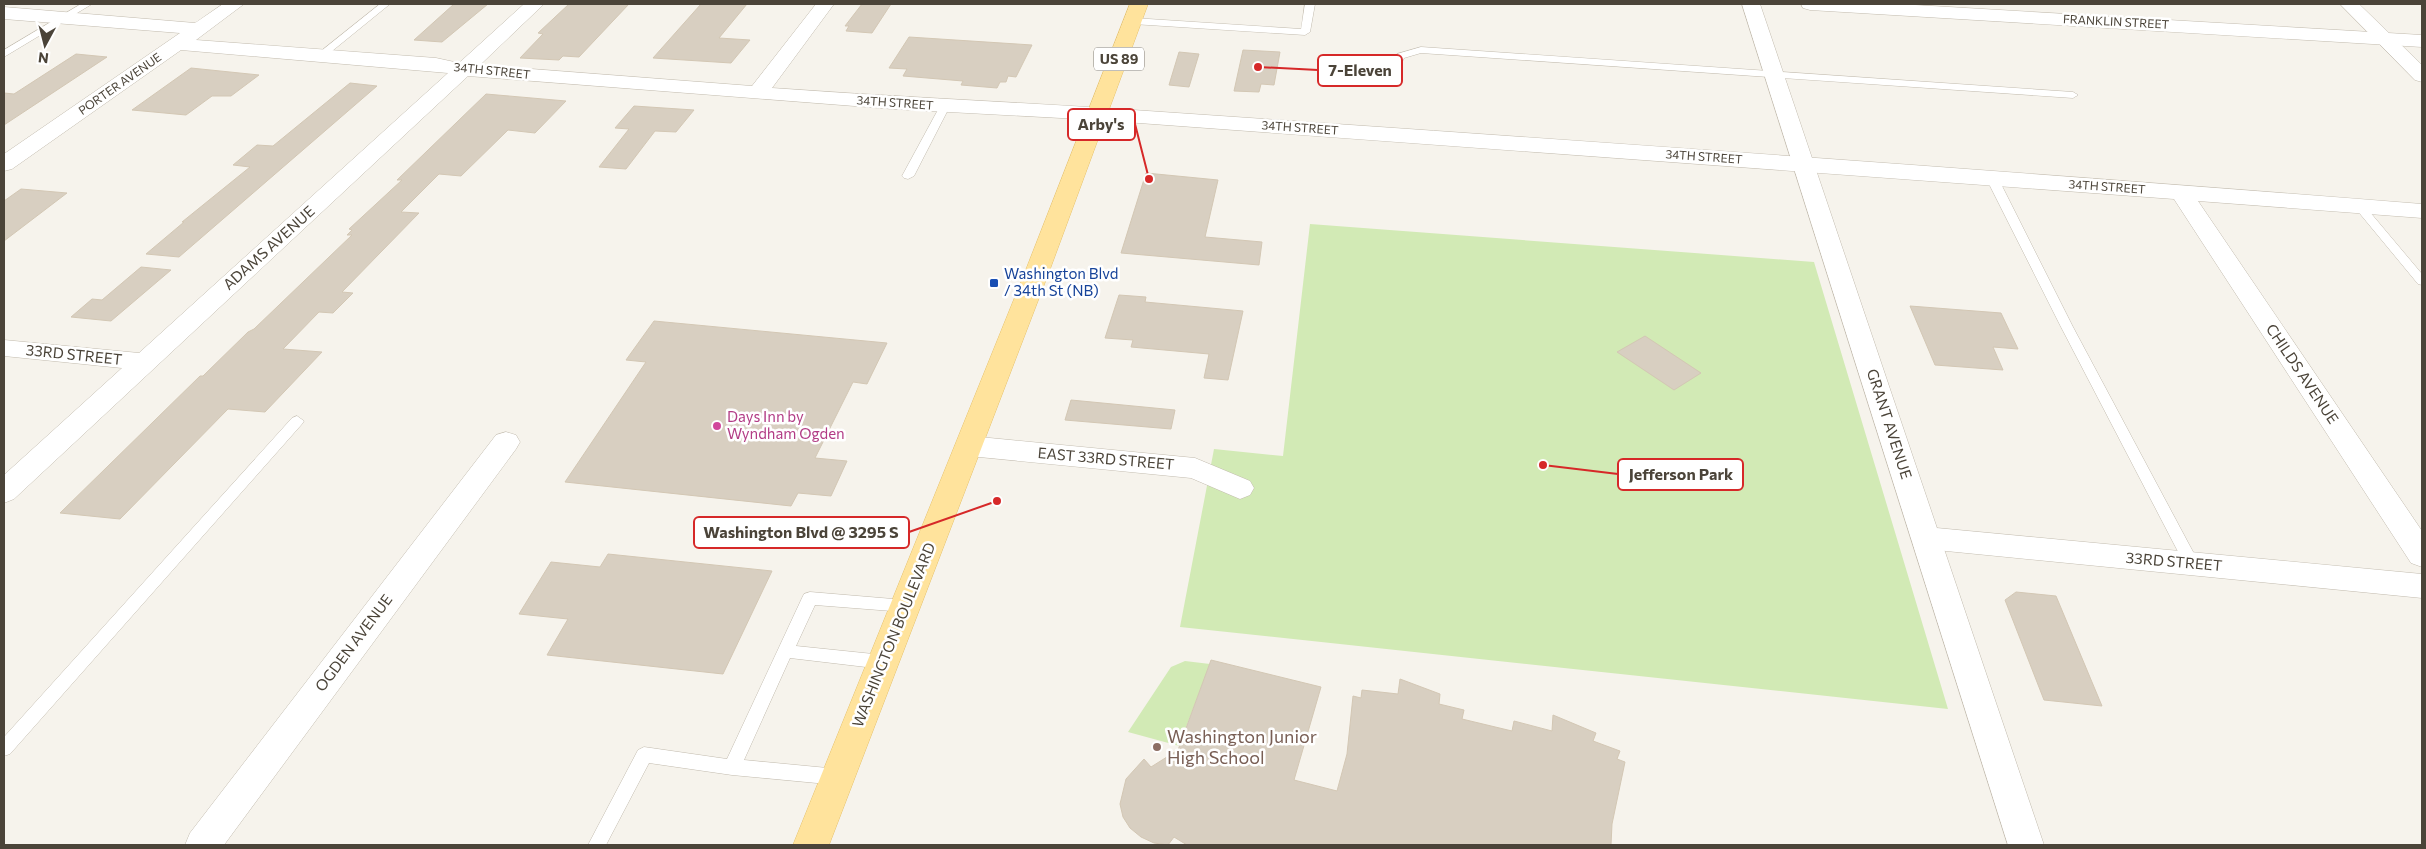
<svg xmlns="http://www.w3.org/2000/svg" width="2426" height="849" font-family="Commissioner,sans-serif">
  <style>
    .green { fill: #d2eab5 }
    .building { fill: #d8cfc1; stroke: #d3c7b4 }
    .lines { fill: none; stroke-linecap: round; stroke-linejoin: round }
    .service-casing { stroke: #c2bbae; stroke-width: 1 }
    .minor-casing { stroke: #c2bbae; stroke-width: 1 }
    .tertiary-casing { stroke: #c2bbae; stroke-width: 1 }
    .primary-casing { stroke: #e6c16a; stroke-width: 1 }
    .service { fill: #fff; fill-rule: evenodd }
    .minor { fill: #fff; fill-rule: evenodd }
    .tertiary { fill: #fff; fill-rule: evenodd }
    .primary { fill: #ffe39c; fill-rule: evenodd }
    .transit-dot { fill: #1a4fb4; stroke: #fff; stroke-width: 2 }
    .hotel-dot { fill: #d1479c; stroke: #fff; stroke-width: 2 }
    .education-dot { fill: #8d6e63; stroke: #fff; stroke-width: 2 }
    .labels { text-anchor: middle; stroke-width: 5; stroke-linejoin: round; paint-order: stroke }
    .far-street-label { font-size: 12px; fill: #4b4439; stroke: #fff }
    .shield { fill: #fff; stroke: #817c74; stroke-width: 1 }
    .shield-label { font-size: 14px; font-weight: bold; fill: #4b4439 }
    .street-label { font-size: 15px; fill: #4b4439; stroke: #fff }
    .transit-label { font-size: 15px; fill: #164399; stroke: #fff; text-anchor: start }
    .hotel-label { font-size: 15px; fill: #b23c85; stroke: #fff; text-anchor: start }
    .near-education-label { font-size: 18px; fill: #785e54; stroke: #fff; text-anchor: start }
    .leader { fill: none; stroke: #d62828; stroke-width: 2 }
    .callout-dot { fill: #d62828; stroke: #fff; stroke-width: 2 }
    .callout { fill: #fff; stroke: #d62828; stroke-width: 2 }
    .callout-label { font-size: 16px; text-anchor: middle; font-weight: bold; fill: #4b4439 }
  </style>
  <rect width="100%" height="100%" fill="#f6f3ec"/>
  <g class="green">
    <path d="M1310,224L1814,262L1948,709L1180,627L1214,449L1283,456Z"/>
    <path d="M1185,661L1210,664L1180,743L1183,747L1128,732L1171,667Z"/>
  </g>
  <g class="building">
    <path d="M454,4H488L442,42L414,40Z"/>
    <path d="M569,4H629L579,57L563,56L559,60L520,58L543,34L538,33Z"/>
    <path d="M701,4H747L719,38L750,40L731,63L653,58Z"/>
    <path d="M862,4H891L872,33L846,31L849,26H845Z"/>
    <path d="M909,37L1032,45L1016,77L1008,76L1006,82H1000L997,88L961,85L963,81L903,76L907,69L889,68Z"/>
    <path d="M1243,50L1280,52L1274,85L1261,84L1259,92L1234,91Z"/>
    <path d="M1179,52L1199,54L1189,87L1169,85Z"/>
    <path d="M76,54L107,57L4,125V93L14,94Z"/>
    <path d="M191,68L259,75L231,96H212L186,115L132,110Z"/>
    <path d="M350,83L377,86L179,257L146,254L184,222H182L250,167L233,165L257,145L273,146Z"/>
    <path d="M486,94L566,101L535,133L508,130L461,176L439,174L401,212L419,213L342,292L353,293L333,313L319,312L283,349L322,352L265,412L228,409L120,519L60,513L200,376H203L248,332L254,329L352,235H347L352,230L349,229L402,180H397Z"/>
    <path d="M634,106L694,110L676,132L655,131L626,169L599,167L629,129L615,128Z"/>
    <path d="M1146,173L1218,180L1205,237L1262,242L1259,265L1121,253Z"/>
    <path d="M21,189L67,193L4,241V201Z"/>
    <path d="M141,267L171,270L111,321L71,317L92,299L102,300Z"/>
    <path d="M1119,295L1146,297L1145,302L1243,311L1228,380L1204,378L1209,354L1131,347L1133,340L1105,338Z"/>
    <path d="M1910,306L2001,313L2018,349L1993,347L2003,370L1935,365Z"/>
    <path d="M654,321L887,343L867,384L853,382L815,458L847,461L831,496L798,493L791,506L565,482L646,362L626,360Z"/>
    <path d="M1645,336L1701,373L1674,390L1617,352Z"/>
    <path d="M1071,400L1175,410L1171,429L1065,420Z"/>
    <path d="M608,554L772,571L723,674L547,655L568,619L519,614L551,562L600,567Z"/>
    <path d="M2016,592L2056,596L2102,706L2044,700L2005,600Z"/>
    <path d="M1211,660L1321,687L1294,780L1337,791L1347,754L1353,696L1361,698L1362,690L1398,694L1400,679L1440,694L1439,704L1464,710L1462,719L1512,731L1514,721L1552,731L1553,715L1596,733L1593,741L1620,751L1617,759L1625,762L1612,824L1611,845H1187L1174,837L1168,845L1154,843L1141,837L1130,828L1123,817L1120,804L1126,779L1144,759L1151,767L1178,750Z"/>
  </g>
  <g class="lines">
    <g class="service-casing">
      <g id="service">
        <path d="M81,4H92L4,57V50Z"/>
        <path d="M380,4H390L326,56H320V52Z"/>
        <path d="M1305,4H1315L1310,32L1305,35L1133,24L1128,21L1133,18L1301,29Z"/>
        <path d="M1421,47L2073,92L2078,95L2073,98L1421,53L1404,58L1398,70H1390L1389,68L1397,54Z"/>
        <path d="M945,103L950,106L914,176L908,179L904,178L902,176L940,106Z"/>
        <path d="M1992,175L1998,178L2073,327L2199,563L2196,567L2191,569L2186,567L2061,327L1986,178Z"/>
        <path d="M2360,204L2364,205L2422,274V285L2418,284L2356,209L2354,207Z"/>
        <path d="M297,416L304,421L302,424L10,754L4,756V737L292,418Z"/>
        <path d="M810,592L905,600L911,602L913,606L911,610L905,612L815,605L796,646L883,655L889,657L891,662L889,667L883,669L790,658L744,760L838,769L844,772L847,777L844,782L838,785L732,775L649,763L606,845H588L638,750L644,747L727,759L802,598L804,594Z"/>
      </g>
    </g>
    <g class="minor-casing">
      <g id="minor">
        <path d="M223,4H244L196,40L436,58L459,63L524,4H544L480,65L752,86L816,4H834L772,88C882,96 993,101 1104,108C1543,138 1983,169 2422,204V218L2198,201L2422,531V567L2411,563L2174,199L1098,120L893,109L468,76L14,499L4,503V475L122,368L4,356V340L139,353L448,73L181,50L12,169L4,171V154L180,33L4,19V7L195,23Z"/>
        <path d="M1801,4H1898L2422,35V47L1810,10L1803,8Z"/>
        <path d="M506,432L516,435L520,442L516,449L224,845H185L190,833L496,435Z"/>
        <path d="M969,436L1195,458L1250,481L1254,488L1250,495L1240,499L1191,478L969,456L959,453L955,446L959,439Z"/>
        <path d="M1926,527L2422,574V598L1926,549L1915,546L1911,538L1915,530Z"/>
      </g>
    </g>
    <g class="tertiary-casing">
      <g id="tertiary">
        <path d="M1742,4H1760L2044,845H2008Z"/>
        <path d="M2340,4H2359L2422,65V82L2415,80Z"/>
      </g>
    </g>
    <g class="primary-casing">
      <path id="primary" d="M1130,4H1148L1049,272L829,845H793L1025,272Z"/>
    </g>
    <use href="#service" class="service"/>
    <use href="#minor" class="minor"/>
    <use href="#tertiary" class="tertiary"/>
    <use href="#primary" class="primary"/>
  </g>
  <rect class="transit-dot" x="989" y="278" width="10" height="10" rx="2.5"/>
  <circle class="hotel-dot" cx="717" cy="426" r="5"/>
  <circle class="education-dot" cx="1157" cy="747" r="5"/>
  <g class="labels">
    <g class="far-street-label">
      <text transform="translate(2116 22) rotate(3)" y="4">FRANKLIN STREET</text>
      <text transform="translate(492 71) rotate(6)" y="4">34TH STREET</text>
      <text transform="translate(120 84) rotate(-35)" y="4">PORTER AVENUE</text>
      <text transform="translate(895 103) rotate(4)" y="4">34TH STREET</text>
      <text transform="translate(1300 128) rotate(4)" y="4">34TH STREET</text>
      <text transform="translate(1704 157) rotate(4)" y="4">34TH STREET</text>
      <text transform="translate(2107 187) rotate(4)" y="4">34TH STREET</text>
    </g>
    <rect class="shield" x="1094" y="47.5" width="50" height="23" rx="4"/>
    <g class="shield-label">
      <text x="1119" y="64">US 89</text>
    </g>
    <g class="street-label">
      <text transform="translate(269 248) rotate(-42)" y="5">ADAMS AVENUE</text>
      <text transform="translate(74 355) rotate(6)" y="5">33RD STREET</text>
      <text transform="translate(2302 374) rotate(56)" y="5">CHILDS AVENUE</text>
      <text transform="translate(1889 424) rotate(72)" y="5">GRANT AVENUE</text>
      <text transform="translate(1106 459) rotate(5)" y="5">EAST 33RD STREET</text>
      <text transform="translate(2174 562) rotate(5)" y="5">33RD STREET</text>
      <text transform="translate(894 635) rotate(-68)" y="5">WASHINGTON BOULEVARD</text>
      <text transform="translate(354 643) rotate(-53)" y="5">OGDEN AVENUE</text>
    </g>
    <g class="transit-label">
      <text x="1004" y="279">Washington Blvd<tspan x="1004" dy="17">/ 34th St (NB)</tspan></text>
    </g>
    <g class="hotel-label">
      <text x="727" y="422">Days Inn by<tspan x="727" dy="17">Wyndham Ogden</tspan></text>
    </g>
    <g class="near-education-label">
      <text x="1167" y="743">Washington Junior<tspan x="1167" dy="21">High School</tspan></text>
    </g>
  </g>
  <path class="leader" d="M1258 67L1318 70M1149 179L1135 124M1543 465L1618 474M997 501L909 532"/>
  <g class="callout-dot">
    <circle cx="1258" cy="67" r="5"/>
    <circle cx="1149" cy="179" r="5"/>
    <circle cx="1543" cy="465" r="5"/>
    <circle cx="997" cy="501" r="5"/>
  </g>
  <g class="callout">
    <rect x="1318" y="55" width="84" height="31" rx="5"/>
    <rect x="1068" y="109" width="67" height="31" rx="5"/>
    <rect x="1618" y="459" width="125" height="31" rx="5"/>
    <rect x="694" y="517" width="215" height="31" rx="5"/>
  </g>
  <g class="callout-label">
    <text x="1360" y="76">7-Eleven</text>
    <text x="1101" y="130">Arby's</text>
    <text x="1681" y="480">Jefferson Park</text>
    <text x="801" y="538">Washington Blvd @ 3295 S</text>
  </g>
  <rect width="2426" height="849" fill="none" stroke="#4b4439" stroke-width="10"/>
  <g transform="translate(45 45) rotate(187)" stroke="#ffffff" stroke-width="4" paint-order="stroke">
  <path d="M0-4L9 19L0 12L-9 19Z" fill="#4b4439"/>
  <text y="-8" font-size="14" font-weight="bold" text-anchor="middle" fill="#4b4439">N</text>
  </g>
</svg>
